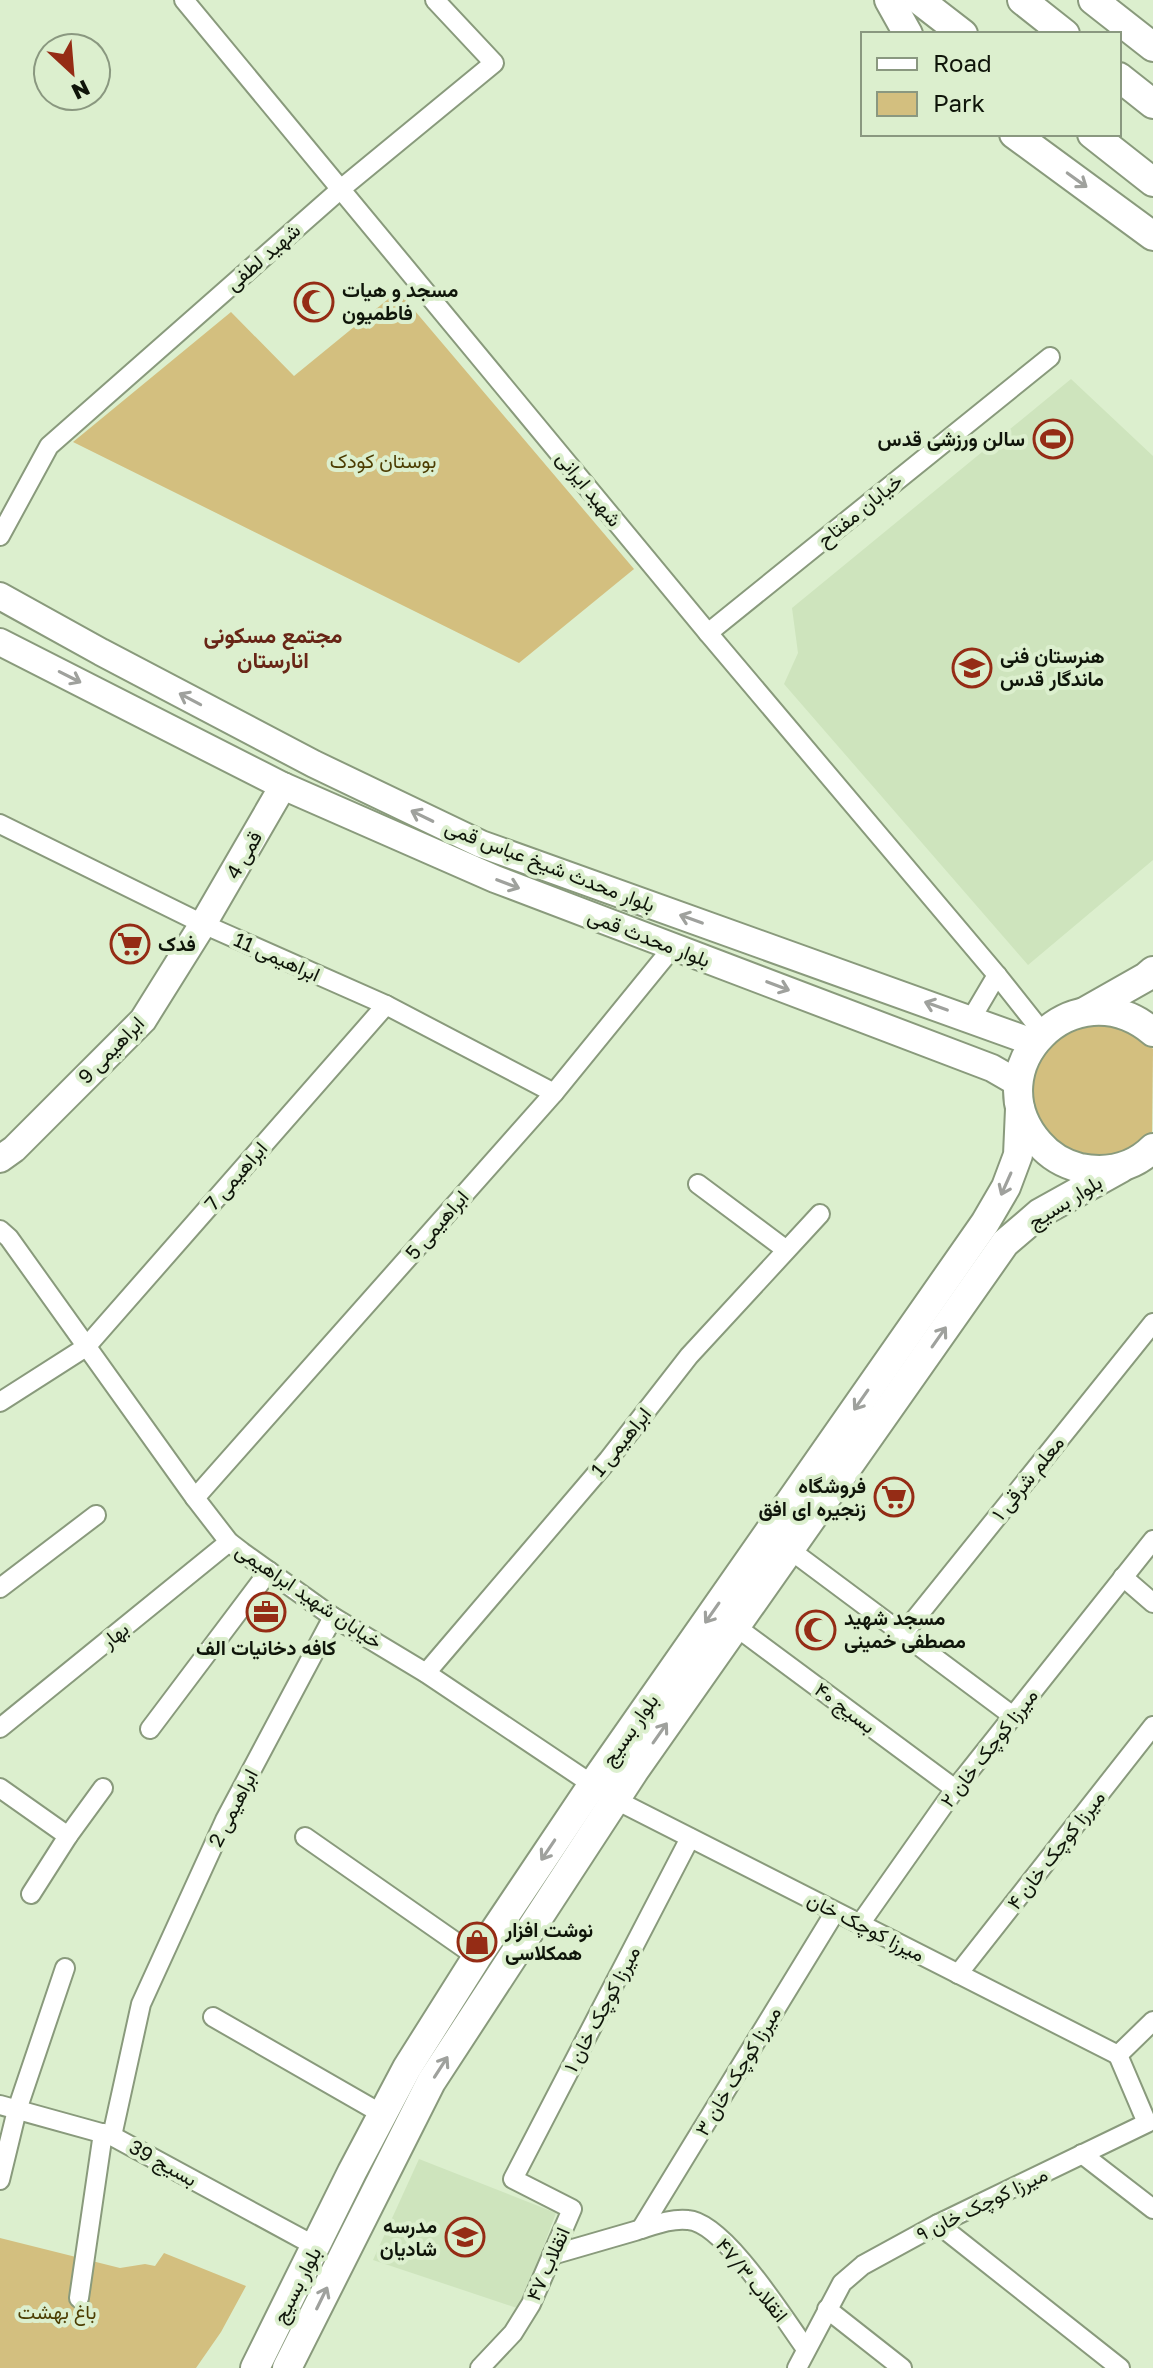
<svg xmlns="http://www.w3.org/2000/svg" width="1153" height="2368" font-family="'Golos Text',Vazirmatn,sans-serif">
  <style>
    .built { fill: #cee4bd }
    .green { fill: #d3bf7f }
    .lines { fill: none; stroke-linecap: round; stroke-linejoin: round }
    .minor-casing { stroke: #899a7c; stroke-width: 22 }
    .secondary-casing { stroke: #899a7c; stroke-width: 30 }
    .primary-casing { stroke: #899a7c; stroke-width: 32 }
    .minor { stroke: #fff; stroke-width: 18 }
    .secondary { stroke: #fff; stroke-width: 26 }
    .primary { stroke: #fff; stroke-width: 28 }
    .oneway { stroke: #9fa19d }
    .labels { text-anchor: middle; stroke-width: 8; stroke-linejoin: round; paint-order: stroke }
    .street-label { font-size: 20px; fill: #0f150a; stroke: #dcefce }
    .poi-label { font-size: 20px; font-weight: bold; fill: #0f150a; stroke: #dcefce; text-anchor: start }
    .park-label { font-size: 20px; fill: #4c3d02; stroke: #dcefce }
    .neighbourhood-label { font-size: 22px; font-weight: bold; fill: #682516; stroke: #dcefce }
  </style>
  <rect width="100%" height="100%" fill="#dcefce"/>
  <g class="built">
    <path d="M1071,379L1153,456V860L1028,965L784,684L798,653L792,608Z"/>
    <path d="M419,2159L556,2213L520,2309L373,2260Z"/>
  </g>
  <g class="green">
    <path d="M398,291L634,569L519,663L73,442L231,312L294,376Z"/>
    <path d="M1092,1022C1117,1024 1135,1030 1153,1049L1152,1132L1136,1147L1115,1156L1093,1158L1071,1153L1052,1141L1031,1103V1080L1038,1059L1051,1041L1070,1028Z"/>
    <path d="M0,2238L120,2268L145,2264L155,2266L164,2253L246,2286L221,2332L196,2368H0Z"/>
  </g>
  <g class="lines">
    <g class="minor-casing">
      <g id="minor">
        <path d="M184,0L708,633L997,975L1043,1033"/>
        <path d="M0,536L49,446L342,188L494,63L435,0"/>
        <path d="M708,633L1050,357"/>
        <path d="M0,824L203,924L386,1005L554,1093"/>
        <path d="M971,1019L997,975"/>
        <path d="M698,1184L785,1249"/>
        <path d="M0,1230L9,1238L195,1498L229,1542L242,1552L333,1617L426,1673L614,1799L1118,2055"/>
        <path d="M0,1402L86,1347L386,1005"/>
        <path d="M195,1498L554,1093L673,947"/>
        <path d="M789,1549L1013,1716"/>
        <path d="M1123,1577L1153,1603"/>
        <path d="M0,1588L96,1515"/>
        <path d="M735,1626L955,1789"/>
        <path d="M903,1634L1153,1323"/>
        <path d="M426,1673L608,1460L689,1356L820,1214"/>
        <path d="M0,1728L229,1542"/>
        <path d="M150,1729L269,1571"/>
        <path d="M0,1788L68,1836"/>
        <path d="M305,1837L477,1957"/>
        <path d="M31,1894L68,1836L103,1788"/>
        <path d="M860,1924L955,1789L1153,1540"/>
        <path d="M958,1974L1153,1726"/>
        <path d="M213,2017L382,2114"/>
        <path d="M1118,2055L1153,2021"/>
        <path d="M0,2105L112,2136L317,2247"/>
        <path d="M112,2136L141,2004L225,1820L333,1617"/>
        <path d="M1082,2154L1153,2209"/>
        <path d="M0,2180L17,2110L65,1968"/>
        <path d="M938,2224L1120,2368"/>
        <path d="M641,2229L835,1912"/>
        <path d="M552,2255C580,2247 607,2239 635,2231C652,2226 670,2218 688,2220C724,2222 785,2320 806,2349"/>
        <path d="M79,2298L103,2133"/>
        <path d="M827,2309L902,2368"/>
        <path d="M480,2368L513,2333L531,2304L572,2209L513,2179L690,1838"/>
        <path d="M797,2368L842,2283L863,2265L938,2224L1147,2123L1118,2055"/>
      </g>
    </g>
    <g class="secondary-casing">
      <g id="secondary">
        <path d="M0,596L101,652L314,764L481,844L1035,1043"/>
        <path d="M0,642L283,786L495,879L992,1068L1018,1083"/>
        <path d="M0,1159L14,1149L143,1020L203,924L283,786"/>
      </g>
    </g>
    <g class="primary-casing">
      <g id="primary">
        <path d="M889,0L908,34"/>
        <path d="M919,0L963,34"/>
        <path d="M1022,0L1065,34"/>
        <path d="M1093,0L1153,47"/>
        <path d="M1119,77L1153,104"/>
        <path d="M1014,134L1153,236"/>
        <path d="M1092,134L1153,182"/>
        <path d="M1086,1011L1146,977L1153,971"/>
        <path d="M1153,1032C1074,966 974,1069 1039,1143C1050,1156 1064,1164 1080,1168C1106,1173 1133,1168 1153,1148"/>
        <path d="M255,2368L352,2172L407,2068L477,1957L593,1784L985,1223L1006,1187L1018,1155L1020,1109"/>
        <path d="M287,2368L431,2082L634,1771L1005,1243L1040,1213L1121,1168"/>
      </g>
    </g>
    <use href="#minor" class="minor"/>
    <use href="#secondary" class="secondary"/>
    <use href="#primary" class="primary"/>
  </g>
  <defs><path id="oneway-shaft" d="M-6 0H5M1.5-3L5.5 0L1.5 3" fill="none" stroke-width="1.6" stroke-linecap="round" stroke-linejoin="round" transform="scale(2)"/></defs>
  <g class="oneway">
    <use href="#oneway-shaft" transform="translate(1077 180) rotate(36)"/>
    <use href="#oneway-shaft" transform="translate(70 677) rotate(27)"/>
    <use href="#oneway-shaft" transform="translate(190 699) rotate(-152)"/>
    <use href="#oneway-shaft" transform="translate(422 816) rotate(-154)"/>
    <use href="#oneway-shaft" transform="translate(508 884) rotate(21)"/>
    <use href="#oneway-shaft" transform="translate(691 919) rotate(-160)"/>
    <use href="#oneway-shaft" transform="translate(778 986) rotate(21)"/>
    <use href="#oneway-shaft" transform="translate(936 1006) rotate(-160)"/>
    <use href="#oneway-shaft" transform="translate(1006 1184) rotate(114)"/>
    <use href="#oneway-shaft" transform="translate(939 1337) rotate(-55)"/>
    <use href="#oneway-shaft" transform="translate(861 1400) rotate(125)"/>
    <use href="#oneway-shaft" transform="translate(712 1613) rotate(125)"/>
    <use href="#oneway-shaft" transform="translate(660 1733) rotate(-55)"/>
    <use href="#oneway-shaft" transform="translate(548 1850) rotate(124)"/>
    <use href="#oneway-shaft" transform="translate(441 2067) rotate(-57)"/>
    <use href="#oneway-shaft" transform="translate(322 2298) rotate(-64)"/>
  </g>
  <defs>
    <g id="mosque-ring" transform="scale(2)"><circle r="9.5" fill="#dcefce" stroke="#952c15" stroke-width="1.5"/><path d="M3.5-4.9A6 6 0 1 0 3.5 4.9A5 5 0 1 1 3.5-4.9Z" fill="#952c15"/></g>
    <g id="stadium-ring" transform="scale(2)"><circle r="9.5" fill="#dcefce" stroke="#952c15" stroke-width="1.5"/><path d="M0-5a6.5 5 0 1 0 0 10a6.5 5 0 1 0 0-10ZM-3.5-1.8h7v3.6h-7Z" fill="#952c15"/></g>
    <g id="school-ring" transform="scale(2)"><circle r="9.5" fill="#dcefce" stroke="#952c15" stroke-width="1.5"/><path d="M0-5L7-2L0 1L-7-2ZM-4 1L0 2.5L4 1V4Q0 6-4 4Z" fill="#952c15"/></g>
    <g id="supermarket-ring" transform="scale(2)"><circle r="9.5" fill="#dcefce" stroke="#952c15" stroke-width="1.5"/><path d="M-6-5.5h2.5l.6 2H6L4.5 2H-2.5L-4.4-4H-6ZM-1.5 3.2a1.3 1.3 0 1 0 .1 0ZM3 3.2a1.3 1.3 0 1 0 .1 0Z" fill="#952c15"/></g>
    <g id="office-ring" transform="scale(2)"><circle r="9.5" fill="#dcefce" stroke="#952c15" stroke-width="1.5"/><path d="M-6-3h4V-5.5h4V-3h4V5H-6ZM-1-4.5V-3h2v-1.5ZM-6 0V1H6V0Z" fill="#952c15"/></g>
    <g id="shop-ring" transform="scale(2)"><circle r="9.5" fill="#dcefce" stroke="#952c15" stroke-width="1.5"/><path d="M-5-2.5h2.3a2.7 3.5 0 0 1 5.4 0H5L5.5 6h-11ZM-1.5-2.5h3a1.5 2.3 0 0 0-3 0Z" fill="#952c15"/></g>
  </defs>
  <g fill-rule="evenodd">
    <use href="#mosque-ring" x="314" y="302"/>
    <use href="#stadium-ring" x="1053" y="439"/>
    <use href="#school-ring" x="972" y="668"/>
    <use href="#supermarket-ring" x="130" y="944"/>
    <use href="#supermarket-ring" x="894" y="1497"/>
    <use href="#office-ring" x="266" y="1612"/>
    <use href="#mosque-ring" x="816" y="1630"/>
    <use href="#shop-ring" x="477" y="1942"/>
    <use href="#school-ring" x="465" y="2237"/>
  </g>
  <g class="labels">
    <g class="street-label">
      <text transform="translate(263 257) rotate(-41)" y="7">شهید لطفی</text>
      <text transform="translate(589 489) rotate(51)" y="7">شهید ایرانی</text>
      <text transform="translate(860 510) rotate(-39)" y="7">خیابان مفتاح</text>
      <text transform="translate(244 855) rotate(-60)" y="7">قمی 4</text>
      <text transform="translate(550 866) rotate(21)" y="7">بلوار محدث شیخ عباس قمی</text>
      <text transform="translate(649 938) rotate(21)" y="7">بلوار محدث قمی</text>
      <text transform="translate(277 957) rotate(24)" y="7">ابراهیمی 11</text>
      <text transform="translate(111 1050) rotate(-46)" y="7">ابراهیمی 9</text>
      <text transform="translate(236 1176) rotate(-49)" y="7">ابراهیمی 7</text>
      <text transform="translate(1065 1202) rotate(-32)" y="7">بلوار بسیج</text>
      <text transform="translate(437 1225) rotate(-49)" y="7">ابراهیمی 5</text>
      <text transform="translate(621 1442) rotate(-51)" y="7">ابراهیمی 1</text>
      <text transform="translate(1028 1478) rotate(-51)" y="7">معلم شرقی ۱</text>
      <text transform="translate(309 1596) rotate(34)" y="7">خیابان شهید ابراهیمی</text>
      <text transform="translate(115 1635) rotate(-39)" y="7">بهار</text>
      <text transform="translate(845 1708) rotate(37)" y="7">بسیج ۴۰</text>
      <text transform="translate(630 1730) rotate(-55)" y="7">بلوار بسیج</text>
      <text transform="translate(989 1748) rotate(-52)" y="7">میرزا کوچک خان ۲</text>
      <text transform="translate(233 1808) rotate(-63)" y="7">ابراهیمی 2</text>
      <text transform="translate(1056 1850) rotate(-52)" y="7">میرزا کوچک خان ۴</text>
      <text transform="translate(866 1927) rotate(27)" y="7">میرزا کوچک خان</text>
      <text transform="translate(602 2009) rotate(-62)" y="7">میرزا کوچک خان ۱</text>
      <text transform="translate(738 2071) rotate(-59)" y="7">میرزا کوچک خان ۳</text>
      <text transform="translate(163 2163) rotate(29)" y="7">بسیج 39</text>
      <text transform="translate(982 2204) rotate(-26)" y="7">میرزا کوچک خان ۹</text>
      <text transform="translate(548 2264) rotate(-66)" y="7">انقلاب ۴۷</text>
      <text transform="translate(752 2280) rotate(51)" y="7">انقلاب ۴۷/۳</text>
      <text transform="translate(297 2285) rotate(-63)" y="7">بلوار بسیج</text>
    </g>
    <g class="poi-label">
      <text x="342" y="297">مسجد و هیات<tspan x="342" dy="23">فاطمیون</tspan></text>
      <text x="1025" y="446" text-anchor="end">سالن ورزشی قدس</text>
      <text x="1000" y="663">هنرستان فنی<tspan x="1000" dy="23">ماندگار قدس</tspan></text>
      <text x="158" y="951">فدک</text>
      <text x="866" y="1493" text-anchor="end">فروشگاه<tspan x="866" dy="23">زنجیره ای افق</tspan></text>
      <text x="844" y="1625">مسجد شهید<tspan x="844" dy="23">مصطفی خمینی</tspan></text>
      <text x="266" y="1655" text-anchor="middle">کافه دخانیات الف</text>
      <text x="505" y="1937">نوشت افزار<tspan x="505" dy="23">همکلاسی</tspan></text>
      <text x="437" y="2233" text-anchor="end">مدرسه<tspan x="437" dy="23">شادیان</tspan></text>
    </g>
    <g class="park-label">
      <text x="383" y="468">بوستان کودک</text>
      <text x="57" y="2319">باغ بهشت</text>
    </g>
    <g class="neighbourhood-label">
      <text x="273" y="643">مجتمع مسکونی<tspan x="273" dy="25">انارستان</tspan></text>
    </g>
  </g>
  <rect x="861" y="32" width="260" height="104" fill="#dcefce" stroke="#8a9880" stroke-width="2"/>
  <rect x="877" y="58" width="40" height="12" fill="#ffffff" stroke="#8a9880" stroke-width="2"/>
  <text x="933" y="72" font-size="24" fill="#0f150a">Road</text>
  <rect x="877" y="92" width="40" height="24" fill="#d3bf7f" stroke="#8a9880" stroke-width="2"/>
  <text x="933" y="112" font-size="24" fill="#0f150a">Park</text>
  <g transform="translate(72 72) rotate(154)"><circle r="38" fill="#dcefce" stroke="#8a9880" stroke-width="2"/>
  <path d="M0-6L14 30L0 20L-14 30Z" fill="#952c15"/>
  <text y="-12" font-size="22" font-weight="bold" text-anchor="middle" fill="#0f150a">N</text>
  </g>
</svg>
